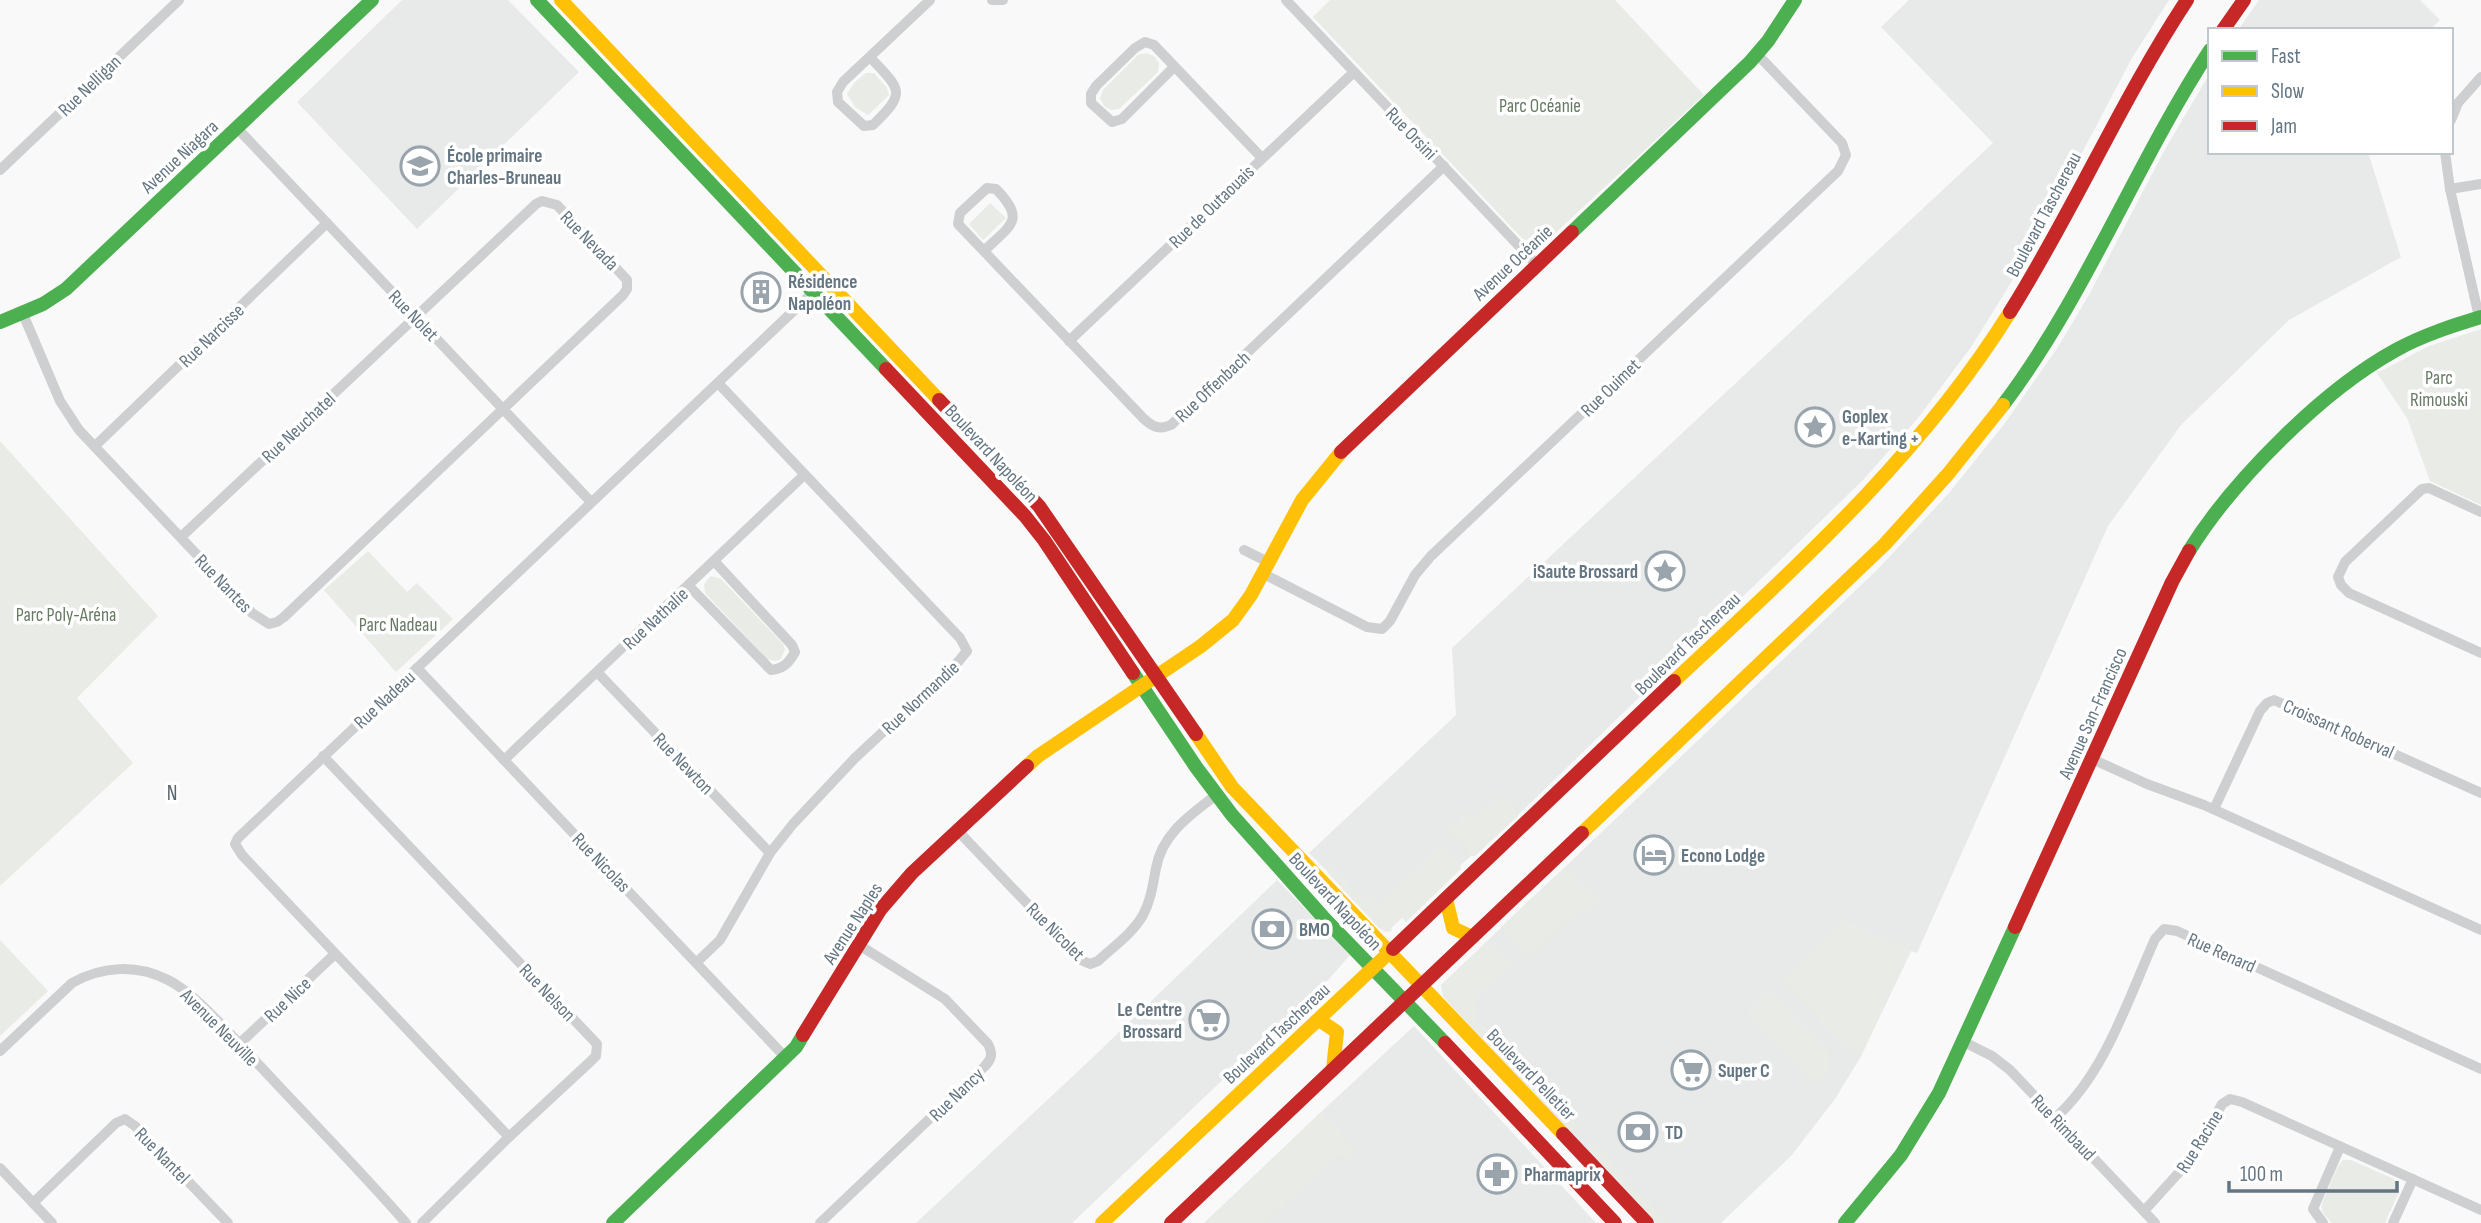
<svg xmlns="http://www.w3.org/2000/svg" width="2481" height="1223" font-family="'Sofia Sans Condensed',sans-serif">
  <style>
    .built { fill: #e8e9e9 }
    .green { fill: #e8ebe6 }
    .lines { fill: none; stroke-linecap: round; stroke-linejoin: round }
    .street { stroke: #cecfd0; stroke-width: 10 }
    .fast { stroke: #4caf50; stroke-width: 14 }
    .slow { stroke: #ffc107; stroke-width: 14 }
    .jam { stroke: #c62828; stroke-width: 14 }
    .labels { text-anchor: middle; stroke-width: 7; stroke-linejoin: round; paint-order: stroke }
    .street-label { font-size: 19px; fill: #657683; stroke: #fff }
    .park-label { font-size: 19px; fill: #687a64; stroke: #fff }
    .poi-label { font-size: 19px; font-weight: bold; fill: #657683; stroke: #fff; text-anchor: start }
    .neighbourhood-label { font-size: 21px; letter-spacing: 2px; fill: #57646e; stroke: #fff }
  </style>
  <rect width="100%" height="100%" fill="#f9f9f9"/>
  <g class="built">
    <path d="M402,0H508L579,72L417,229L297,102Z"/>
    <path d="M1909,0H2169L2132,58L2035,242L2006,291L1971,347L1918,418L1864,479L1515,818L1390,926L1380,924L1309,853L1456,715L1452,648L1993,143L1881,27Z"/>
    <path d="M2259,0H2420L2440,20L2430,30H2238Z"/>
    <path d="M2210,73V152H2368L2401,257L2289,320L2181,425L2108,526L1917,953L1911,951L1860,1058L1835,1099L1791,1156L1721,1223H1656L1446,1000L1441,985L1879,568L1949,493L2005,423L2058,347L2090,293L2164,151Z"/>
    <path d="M1277,880L1350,955L1330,978L1072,1223H916L1089,1061Z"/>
    <path d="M1414,1026L1596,1223H1204L1321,1112Z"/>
  </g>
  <g class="green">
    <path d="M1330,0H1615L1704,95L1535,252L1313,17Z"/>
    <path d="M1146,53L1154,56L1159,63L1158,72L1119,109L1111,110L1104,106L1100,98L1103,90L1138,55Z"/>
    <path d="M866,73H874L887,88L889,95L868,115L855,107L847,94L854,83Z"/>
    <path d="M990,203L1006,218L983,240L969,224Z"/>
    <path d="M2481,329V505L2430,481L2407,418L2377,373L2429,346Z"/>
    <path d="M0,441L158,616L77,698L133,763L0,886Z"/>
    <path d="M368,551L407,592L417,583L453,619L396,672L324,590Z"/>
    <path d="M711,576L721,579L783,644L785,649L781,659L775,661L767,659L705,593L704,584Z"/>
    <path d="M1503,794L1515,807L1518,816L1475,856H1472L1448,830V826L1449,824L1452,826L1467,811L1473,818Z"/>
    <path d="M1441,846L1461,866V869L1406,922L1402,918L1391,928L1392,931L1386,932L1380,929L1327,872L1337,858L1340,860L1334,868L1366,902L1374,895L1381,903Z"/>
    <path d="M1564,868L1581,884L1604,898L1590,911L1584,905L1528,958L1504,933V924Z"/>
    <path d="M1842,918L1911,951L1860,1058L1841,1043L1781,980Z"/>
    <path d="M0,940L48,991L0,1036Z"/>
    <path d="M1489,944L1495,947L1517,971L1516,973L1509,967L1473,1000L1480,1011L1474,1016L1521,1066L1529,1060L1530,1063L1517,1072L1511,1069L1443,996L1441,985L1484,945Z"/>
    <path d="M1766,993L1773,994L1824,1047L1829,1053L1831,1067L1815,1086L1746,1013Z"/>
    <path d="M1544,1076L1538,1084L1577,1125L1584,1118V1123L1577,1129L1569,1131L1532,1091L1535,1083Z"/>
    <path d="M1321,1112L1357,1150L1348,1160L1338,1154L1264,1223H1206Z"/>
    <path d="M1592,1141L1670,1223H1656L1589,1152Z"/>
    <path d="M2343,1160H2351L2394,1179L2399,1185V1192L2385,1223H2332C2326,1217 2320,1212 2322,1203L2338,1166Z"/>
  </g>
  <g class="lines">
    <g class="street">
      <path d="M992,0H1003"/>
      <path d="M1286,0L1537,265"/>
      <path d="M870,57C900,90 908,91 873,125L864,126L838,102L837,92L843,82L930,0"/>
      <path d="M1174,67L1122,119L1112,122L1091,103V94L1096,86L1135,48L1145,42L1154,45L1261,157"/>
      <path d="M2451,120L2458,103L2481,77"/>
      <path d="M237,128L591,502"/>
      <path d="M2445,152L2450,189L2479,317"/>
      <path d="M0,170L179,0"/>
      <path d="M2450,189L2481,184"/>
      <path d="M984,251C1010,225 1027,221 996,189L987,188L960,213L958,224L1144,419C1153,427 1159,430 1171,425L1444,166"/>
      <path d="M23,314L60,401L79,430L252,613L269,624L277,622L284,617L623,295L627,289V280L557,205L542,201L536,204L181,537"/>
      <path d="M1069,341L1354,72"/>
      <path d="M95,446L327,223"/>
      <path d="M2481,512L2429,488L2422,489L2345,562L2338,577L2341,585L2349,593L2481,653"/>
      <path d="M1244,550L1268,562"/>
      <path d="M1262,573L1367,627L1382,629L1390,621L1415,575L1431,556L1838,171L1846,155L1842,143L1757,54"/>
      <path d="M689,586L771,670C783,669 789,663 795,652L792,645L715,562"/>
      <path d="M417,668L786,1058"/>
      <path d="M597,672L770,853"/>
      <path d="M323,756L597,1044L596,1056L591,1061L509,1137L422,1223"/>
      <path d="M2092,759L2147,784L2204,805L2481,930"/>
      <path d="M504,760L804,475"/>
      <path d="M2214,809L2260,711L2267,703L2274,700L2481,793"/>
      <path d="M957,830L1081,960L1090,964L1098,961C1113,947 1133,933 1143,915C1151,900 1153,884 1156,868C1162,834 1190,815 1216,795"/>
      <path d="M697,962L720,940L770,853L793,824L855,758L958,662L967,651L960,638L718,383"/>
      <path d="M1964,1042L1992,1056L2010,1070L2155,1223"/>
      <path d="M239,1044L335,954"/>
      <path d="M0,1051L72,983C102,966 137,964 168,980C198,995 237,1042 261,1067C309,1119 359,1169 406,1223"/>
      <path d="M2055,1118C2105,1074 2128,999 2155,939L2164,929L2177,931L2481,1069"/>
      <path d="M509,1137L242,855L235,844L238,838L826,280"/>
      <path d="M0,1168L52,1223"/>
      <path d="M33,1203L116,1123L125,1119L135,1126L228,1223"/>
      <path d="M2144,1211L2193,1157L2222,1104L2230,1099L2242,1102L2481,1210"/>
      <path d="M820,1223L984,1067C992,1059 993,1054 988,1044L945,999L859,945"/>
      <path d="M2323,1223L2313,1209L2340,1147"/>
      <path d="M2393,1223L2413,1179"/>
    </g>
    <g class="fast">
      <path d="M537,0L886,369"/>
      <path d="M1572,232L1750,62L1768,41L1795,0"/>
      <path d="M0,322L43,304L66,289L372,0"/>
      <path d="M2003,405C2086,295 2135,165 2210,50"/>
      <path d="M2189,551C2233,480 2323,390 2396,350C2423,335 2452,326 2481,317"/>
      <path d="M1133,673L1196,767L1232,815L1323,917L1445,1043"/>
      <path d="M613,1223L796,1047L803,1035"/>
      <path d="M1845,1223L1901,1155L1939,1093L2015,927"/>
    </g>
    <g class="slow">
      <path d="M561,0L939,400"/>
      <path d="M1674,681C1797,566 1921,455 2010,312"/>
      <path d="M1196,734L1232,787L1563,1134"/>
      <path d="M1027,766L1038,756L1201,646L1233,620L1251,595L1302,500L1341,452"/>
      <path d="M1582,833L1885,544L1948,474L2003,405"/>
      <path d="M1446,899L1453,928L1472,937"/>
      <path d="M1319,1020L1337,1032L1333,1069"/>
      <path d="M1102,1223L1393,949"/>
    </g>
    <g class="jam">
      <path d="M2223,30L2244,0"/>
      <path d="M2010,312C2074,210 2121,100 2187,0"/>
      <path d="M886,369L1025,516L1044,540L1133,673"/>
      <path d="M939,400L1039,506L1196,734"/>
      <path d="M1341,452L1572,232"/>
      <path d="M2015,927L2172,582L2189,551"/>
      <path d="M1393,949L1674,681"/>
      <path d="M803,1035L880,910L912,873L1027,766"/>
      <path d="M1445,1043L1615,1223"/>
      <path d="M1563,1134L1647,1223"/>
      <path d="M1171,1223L1582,833"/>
    </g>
  </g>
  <defs>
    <g id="school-ring" transform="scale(2.0125)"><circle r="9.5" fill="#fff" stroke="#99a4ac" stroke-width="1.5"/><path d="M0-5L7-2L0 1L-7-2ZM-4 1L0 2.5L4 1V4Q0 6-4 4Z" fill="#99a4ac"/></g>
    <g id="building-ring" transform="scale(2.0125)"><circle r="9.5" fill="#fff" stroke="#99a4ac" stroke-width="1.5"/><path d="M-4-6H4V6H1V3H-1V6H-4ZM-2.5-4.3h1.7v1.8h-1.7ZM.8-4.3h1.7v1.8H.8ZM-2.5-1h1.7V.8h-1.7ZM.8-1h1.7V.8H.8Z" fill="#99a4ac"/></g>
    <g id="sight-ring" transform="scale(2.0125)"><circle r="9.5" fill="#fff" stroke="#99a4ac" stroke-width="1.5"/><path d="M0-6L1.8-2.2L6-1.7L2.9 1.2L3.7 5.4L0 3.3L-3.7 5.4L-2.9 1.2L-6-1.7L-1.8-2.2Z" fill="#99a4ac"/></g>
    <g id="hotel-ring" transform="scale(2.0125)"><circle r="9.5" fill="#fff" stroke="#99a4ac" stroke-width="1.5"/><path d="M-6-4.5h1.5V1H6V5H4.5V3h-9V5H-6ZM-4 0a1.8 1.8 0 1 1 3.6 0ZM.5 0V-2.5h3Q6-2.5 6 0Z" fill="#99a4ac"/></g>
    <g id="bank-ring" transform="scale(2.0125)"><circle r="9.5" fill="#fff" stroke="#99a4ac" stroke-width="1.5"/><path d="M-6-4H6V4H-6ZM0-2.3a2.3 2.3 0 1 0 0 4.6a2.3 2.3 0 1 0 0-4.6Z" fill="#99a4ac"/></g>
    <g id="supermarket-ring" transform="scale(2.0125)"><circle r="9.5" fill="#fff" stroke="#99a4ac" stroke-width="1.5"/><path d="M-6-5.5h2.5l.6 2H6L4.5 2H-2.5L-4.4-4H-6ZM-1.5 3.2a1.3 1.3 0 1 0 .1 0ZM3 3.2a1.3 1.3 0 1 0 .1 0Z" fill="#99a4ac"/></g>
    <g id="pharmacy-ring" transform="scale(2.0125)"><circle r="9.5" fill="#fff" stroke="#99a4ac" stroke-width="1.5"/><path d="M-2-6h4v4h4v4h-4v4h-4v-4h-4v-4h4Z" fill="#99a4ac"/></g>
  </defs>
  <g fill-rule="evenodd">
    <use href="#school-ring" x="420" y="166"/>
    <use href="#building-ring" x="761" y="292"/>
    <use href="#sight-ring" x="1815" y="427"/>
    <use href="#sight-ring" x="1665" y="571"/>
    <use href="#hotel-ring" x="1654" y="855"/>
    <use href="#bank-ring" x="1272" y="929"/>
    <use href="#supermarket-ring" x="1209" y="1020"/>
    <use href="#supermarket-ring" x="1691" y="1070"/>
    <use href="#bank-ring" x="1638" y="1132"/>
    <use href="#pharmacy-ring" x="1497" y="1174"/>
  </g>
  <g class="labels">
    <g class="street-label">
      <text transform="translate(89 85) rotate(-44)" y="7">Rue Nelligan</text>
      <text transform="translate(1412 133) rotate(46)" y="7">Rue Orsini</text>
      <text transform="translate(179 156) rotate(-43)" y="7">Avenue Niagara</text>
      <text transform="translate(1211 206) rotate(-44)" y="7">Rue de Outaouais</text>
      <text transform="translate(2043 214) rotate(-62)" y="7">Boulevard Taschereau</text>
      <text transform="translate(590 240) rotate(46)" y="7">Rue Nevada</text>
      <text transform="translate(1512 262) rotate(-43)" y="7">Avenue Océanie</text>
      <text transform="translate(414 315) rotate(46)" y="7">Rue Nolet</text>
      <text transform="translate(211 335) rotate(-44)" y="7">Rue Narcisse</text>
      <text transform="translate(1212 386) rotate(-43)" y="7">Rue Offenbach</text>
      <text transform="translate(1610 387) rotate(-44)" y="7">Rue Ouimet</text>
      <text transform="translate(298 427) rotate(-43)" y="7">Rue Neuchatel</text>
      <text transform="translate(992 453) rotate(47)" y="7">Boulevard Napoléon</text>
      <text transform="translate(224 583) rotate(46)" y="7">Rue Nantes</text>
      <text transform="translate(655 618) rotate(-43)" y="7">Rue Nathalie</text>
      <text transform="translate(1687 643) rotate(-44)" y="7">Boulevard Taschereau</text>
      <text transform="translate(920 697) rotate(-43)" y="7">Rue Normandie</text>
      <text transform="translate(384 699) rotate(-43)" y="7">Rue Nadeau</text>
      <text transform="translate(2092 713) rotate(-66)" y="7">Avenue San-Francisco</text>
      <text transform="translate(2339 728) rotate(24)" y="7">Croissant Roberval</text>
      <text transform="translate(684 763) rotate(46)" y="7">Rue Newton</text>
      <text transform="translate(602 862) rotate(46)" y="7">Rue Nicolas</text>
      <text transform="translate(1336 901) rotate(47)" y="7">Boulevard Napoléon</text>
      <text transform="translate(852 923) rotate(-57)" y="7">Avenue Naples</text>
      <text transform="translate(1056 931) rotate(45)" y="7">Rue Nicolet</text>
      <text transform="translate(2222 952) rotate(24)" y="7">Rue Renard</text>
      <text transform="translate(548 992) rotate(46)" y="7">Rue Nelson</text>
      <text transform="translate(287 999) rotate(-43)" y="7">Rue Nice</text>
      <text transform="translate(220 1027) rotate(45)" y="7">Avenue Neuville</text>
      <text transform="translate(1276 1033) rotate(-43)" y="7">Boulevard Taschereau</text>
      <text transform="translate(1532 1074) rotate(46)" y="7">Boulevard Pelletier</text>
      <text transform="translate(956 1094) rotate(-44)" y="7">Rue Nancy</text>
      <text transform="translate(2064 1127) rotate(46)" y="7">Rue Rimbaud</text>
      <text transform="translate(2199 1141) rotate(-58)" y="7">Rue Racine</text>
      <text transform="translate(163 1155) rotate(46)" y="7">Rue Nantel</text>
    </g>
    <g class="park-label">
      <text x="1540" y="112">Parc Océanie</text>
      <text x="2439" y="384">Parc<tspan x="2439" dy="22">Rimouski</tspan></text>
      <text x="66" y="621">Parc Poly-Aréna</text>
      <text x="398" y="631">Parc Nadeau</text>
    </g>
    <g class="poi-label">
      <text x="447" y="162">École primaire<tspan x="447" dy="22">Charles-Bruneau</tspan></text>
      <text x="788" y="288">Résidence<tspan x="788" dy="22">Napoléon</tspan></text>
      <text x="1842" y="423">Goplex<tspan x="1842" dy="22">e-Karting +</tspan></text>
      <text x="1638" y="578" text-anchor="end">iSaute Brossard</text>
      <text x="1681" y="862">Econo Lodge</text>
      <text x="1299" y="936">BMO</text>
      <text x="1182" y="1016" text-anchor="end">Le Centre<tspan x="1182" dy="22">Brossard</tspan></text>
      <text x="1718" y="1077">Super C</text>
      <text x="1665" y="1139">TD</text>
      <text x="1524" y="1181">Pharmaprix</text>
    </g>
    <g class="neighbourhood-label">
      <text x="173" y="800">N</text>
    </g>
  </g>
  <rect x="2208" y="28" width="245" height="126" fill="#ffffff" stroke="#c1c8cd" stroke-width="2"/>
  <rect x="2222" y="51" width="35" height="10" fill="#4caf50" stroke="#c1c8cd" stroke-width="2"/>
  <text x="2271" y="63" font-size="21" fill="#657683">Fast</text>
  <rect x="2222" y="86" width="35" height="10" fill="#ffc107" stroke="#c1c8cd" stroke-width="2"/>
  <text x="2271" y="98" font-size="21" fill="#657683">Slow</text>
  <rect x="2222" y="121" width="35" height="10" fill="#c62828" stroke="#c1c8cd" stroke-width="2"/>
  <text x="2271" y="133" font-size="21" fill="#657683">Jam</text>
  <path d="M2229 1181v10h168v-10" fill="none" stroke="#657683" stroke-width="3.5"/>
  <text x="2240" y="1181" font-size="21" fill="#657683" stroke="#ffffff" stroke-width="5" paint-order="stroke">100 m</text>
</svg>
